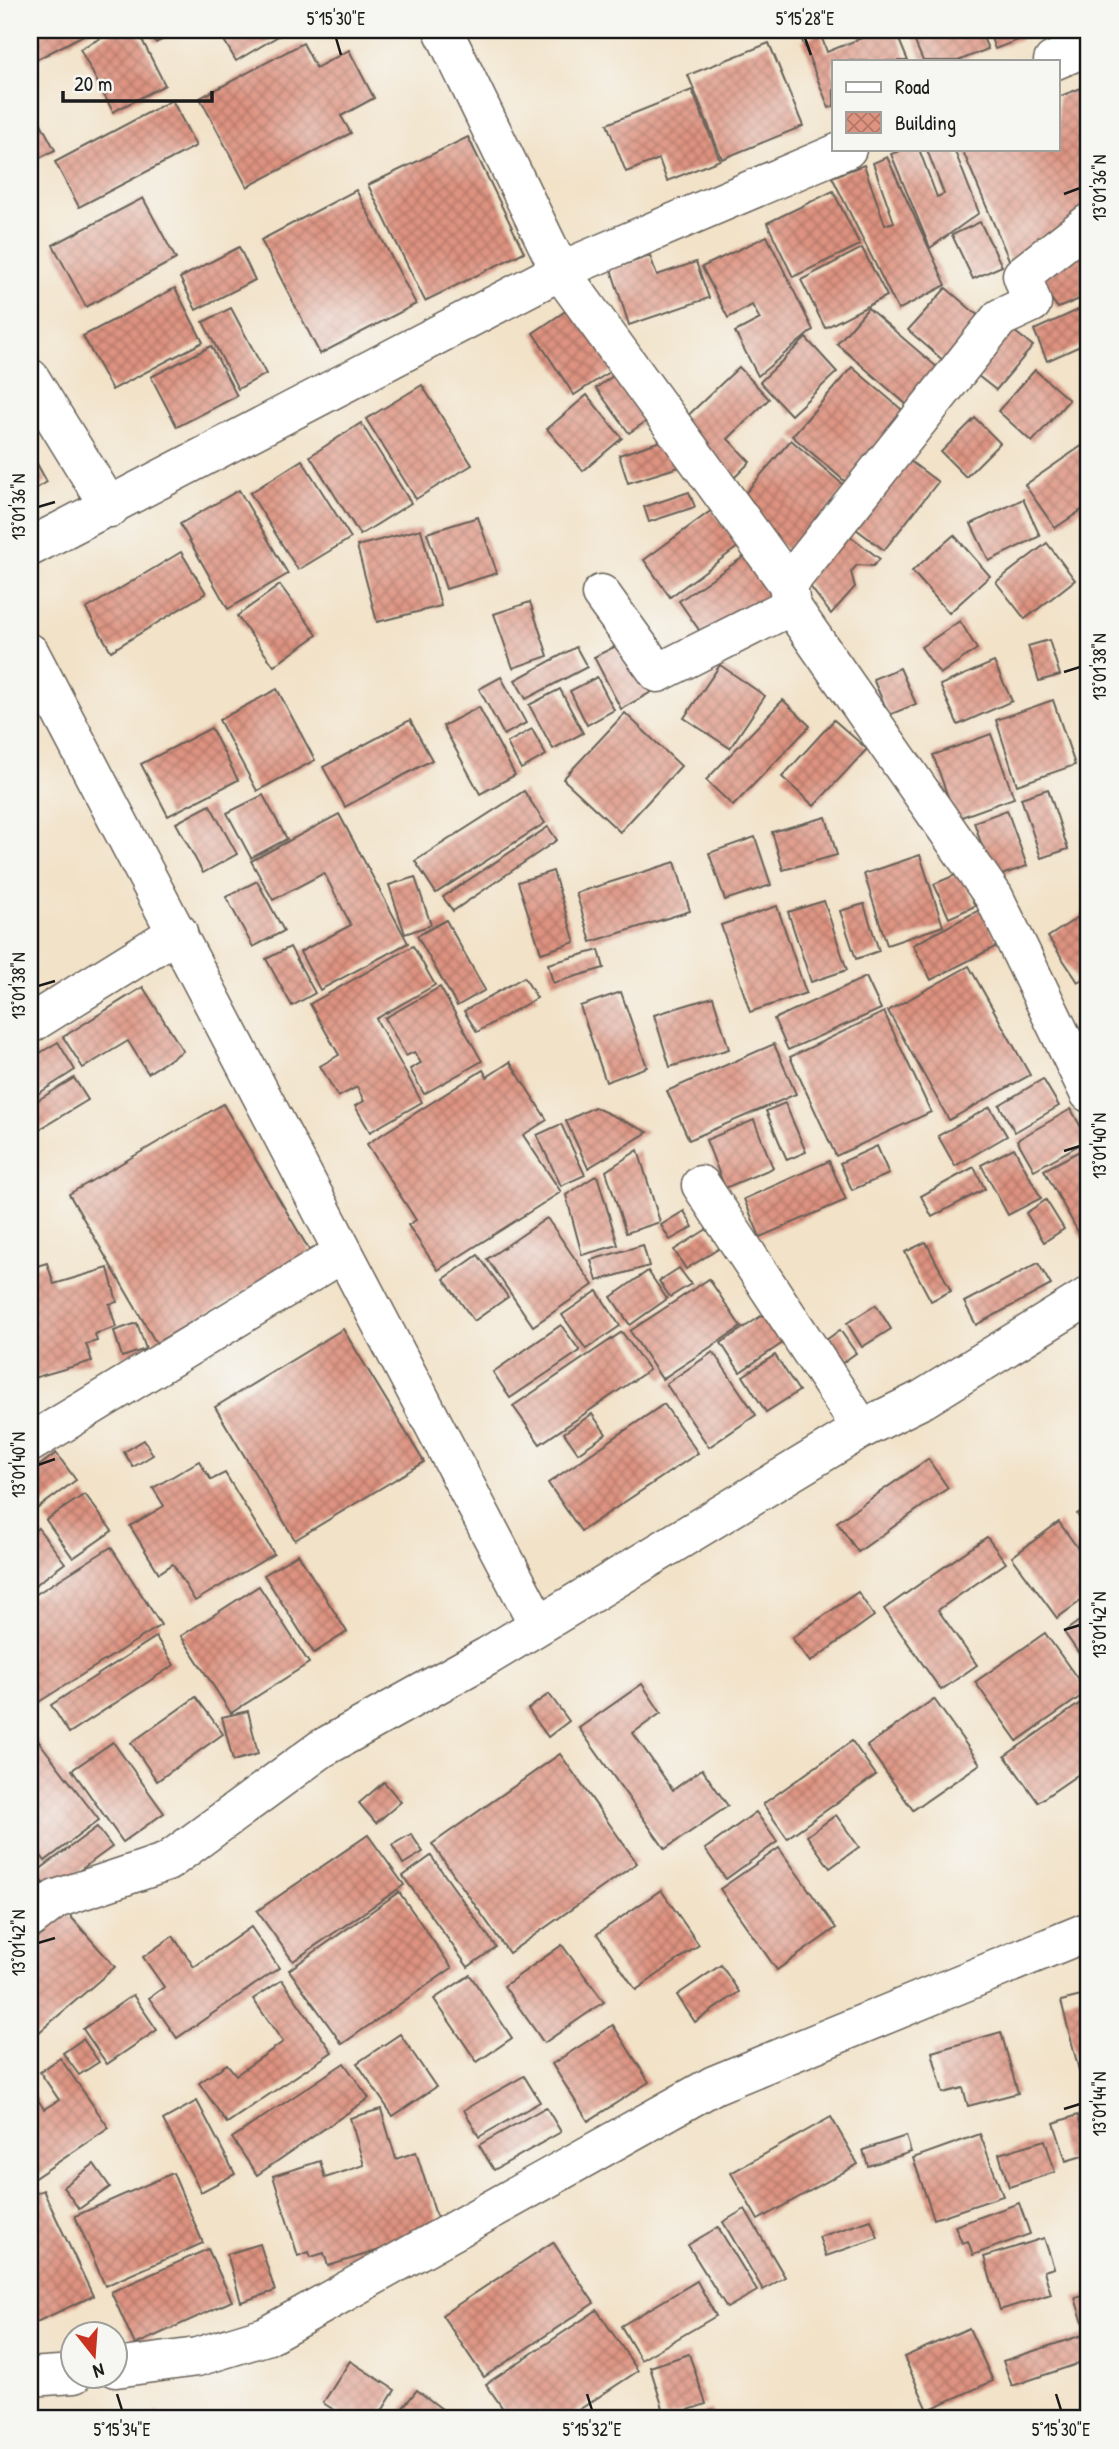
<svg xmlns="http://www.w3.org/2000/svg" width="1119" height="2449" font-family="'Patrick Hand',sans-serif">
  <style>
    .building { fill: url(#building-cross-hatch) }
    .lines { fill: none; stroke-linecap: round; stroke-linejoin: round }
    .street-casing { stroke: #676158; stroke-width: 41 }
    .street { stroke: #fff; stroke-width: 38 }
    .ticks { fill: none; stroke: #1c1c1c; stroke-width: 2.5 }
    .neatline { fill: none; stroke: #1c1c1c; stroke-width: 2.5 }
    .ticks-label { font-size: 18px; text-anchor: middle; fill: #1c1c1c }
  </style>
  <defs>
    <pattern id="building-cross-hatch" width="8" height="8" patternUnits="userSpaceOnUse" patternTransform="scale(1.75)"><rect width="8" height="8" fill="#de9380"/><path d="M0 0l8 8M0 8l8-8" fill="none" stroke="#b37768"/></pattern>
  </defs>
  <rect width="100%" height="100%" fill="#f6f6f2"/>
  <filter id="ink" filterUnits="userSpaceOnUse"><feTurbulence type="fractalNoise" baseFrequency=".0143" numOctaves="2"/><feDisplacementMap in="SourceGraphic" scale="14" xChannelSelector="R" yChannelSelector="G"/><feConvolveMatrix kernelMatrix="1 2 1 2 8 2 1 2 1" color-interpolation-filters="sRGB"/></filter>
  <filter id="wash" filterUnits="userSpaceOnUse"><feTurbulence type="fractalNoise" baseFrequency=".00686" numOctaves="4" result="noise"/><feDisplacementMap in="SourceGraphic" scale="28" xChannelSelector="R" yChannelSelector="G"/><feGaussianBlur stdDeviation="1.57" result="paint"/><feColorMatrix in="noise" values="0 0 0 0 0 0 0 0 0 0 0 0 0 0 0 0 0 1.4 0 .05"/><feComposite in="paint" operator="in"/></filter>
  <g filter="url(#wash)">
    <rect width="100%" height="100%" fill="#f2e2c8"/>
    <g id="blocks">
      <g class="building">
        <path d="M30,30H93L30,63Z"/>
        <path d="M116,30H137L165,85L113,112L80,49Z"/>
        <path d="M148,30H180L156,43Z"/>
        <path d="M218,30H276L280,35L236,61Z"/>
        <path d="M866,30H895L908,61H834V106L829,108L802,40L820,33L827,52L869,35Z"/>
        <path d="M925,30H980L988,49L958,61H923L912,35Z"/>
        <path d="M988,30H1044L995,49Z"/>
        <path d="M303,43L316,68L349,50L374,98L341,116L351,133L247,187L200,98Z"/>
        <path d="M769,43L803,126L722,159L688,75Z"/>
        <path d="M1089,85V214L1013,269L962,149H1058V97Z"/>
        <path d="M692,90L720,160L667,181L659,159L626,172L607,124Z"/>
        <path d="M172,100L196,146L79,207L55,162Z"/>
        <path d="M30,103L55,150L30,163Z"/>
        <path d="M468,137L524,252L425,301L368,185Z"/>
        <path d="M905,149H919L937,197L944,194L927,150L954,149L979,213L930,248L891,154Z"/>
        <path d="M887,157L946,285L898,310L832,177L864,165L885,225L894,222L873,163Z"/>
        <path d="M356,190L416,304L320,354L261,240Z"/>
        <path d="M833,191L860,245L793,277L767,223Z"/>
        <path d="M143,198L176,259L86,307L53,245Z"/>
        <path d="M980,222L1002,266L973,279L952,235Z"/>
        <path d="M1089,231V295L1058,308L1033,274Z"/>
        <path d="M767,236L813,330L758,376L735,332L760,319L752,305L728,318L702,267Z"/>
        <path d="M239,247L255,280L196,310L180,278Z"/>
        <path d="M862,248L887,296L825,328L801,280Z"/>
        <path d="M650,256L657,275L696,262L709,298L629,325L611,269Z"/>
        <path d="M175,288L203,342L112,390L83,336Z"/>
        <path d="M946,288L982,319L945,362L908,330Z"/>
        <path d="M576,304L617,367L574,395L533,333Z"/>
        <path d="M1089,305V342L1047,361L1034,330Z"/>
        <path d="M231,308L266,374L238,389L203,322Z"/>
        <path d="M868,308L938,368L907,405L837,344Z"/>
        <path d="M1010,328L1033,346L996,390L973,372Z"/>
        <path d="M806,338L837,372L791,415L760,382Z"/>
        <path d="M211,346L237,396L177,427L151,377Z"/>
        <path d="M739,367L769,399L728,439L750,462L732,480L680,423Z"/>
        <path d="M852,367L908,415L848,484L792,436Z"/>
        <path d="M1035,370L1069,400L1032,442L998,411Z"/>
        <path d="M620,371L654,416L629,433L596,388Z"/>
        <path d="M422,385L472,465L416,499L366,419Z"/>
        <path d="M587,395L622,438L583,471L547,429Z"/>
        <path d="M975,418L1000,443L966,477L941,452Z"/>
        <path d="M361,423L411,503L360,535L310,456Z"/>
        <path d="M670,438L679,467L628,483L619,455Z"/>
        <path d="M791,440L847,488L790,553L735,505Z"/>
        <path d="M1086,443L1089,448V505L1055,528L1025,485Z"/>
        <path d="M30,451L47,482L30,492Z"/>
        <path d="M302,460L351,538L298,570L250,493Z"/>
        <path d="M910,461L938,482L884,550L856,529Z"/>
        <path d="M239,490L288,574L228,609L180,524Z"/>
        <path d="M689,492L695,507L649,522L644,507Z"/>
        <path d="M1023,499L1040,536L989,561L971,524Z"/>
        <path d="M712,510L739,546L670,597L644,560Z"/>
        <path d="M478,517L497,573L446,589L427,533Z"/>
        <path d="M421,529L441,606L377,622L357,546Z"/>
        <path d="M845,532L880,559L873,566L857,565L851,572L855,587L831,614L806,581Z"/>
        <path d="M954,535L990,576L949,613L912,571Z"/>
        <path d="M1047,543L1075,580L1025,619L996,582Z"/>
        <path d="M181,552L206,593L111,651L86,609Z"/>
        <path d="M748,554L775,593L706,640L679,601Z"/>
        <path d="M280,585L317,635L274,666L237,616Z"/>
        <path d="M530,602L548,656L513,668L494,614Z"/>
        <path d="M960,621L977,649L940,674L921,647Z"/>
        <path d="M1049,640L1060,675L1039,681L1028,646Z"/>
        <path d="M626,641L653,691L621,709L594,657Z"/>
        <path d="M576,647L587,667L526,699L515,680Z"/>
        <path d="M994,662L1012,701L958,725L940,685Z"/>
        <path d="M720,665L765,696L730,748L684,718Z"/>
        <path d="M900,668L916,704L889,715L873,679Z"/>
        <path d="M501,677L526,723L504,735L479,689Z"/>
        <path d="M597,677L614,710L587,725L570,691Z"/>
        <path d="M277,689L315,760L257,791L219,720Z"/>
        <path d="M560,689L583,733L553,749L529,705Z"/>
        <path d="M783,700L810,726L733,806L706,780Z"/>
        <path d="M1053,700L1075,765L1017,785L996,720Z"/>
        <path d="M479,707L515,775L480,794L443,726Z"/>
        <path d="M625,713L681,766L620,832L563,779Z"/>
        <path d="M410,720L432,760L345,807L323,767Z"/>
        <path d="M834,720L867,749L814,806L782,777Z"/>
        <path d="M211,728L238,780L168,816L141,764Z"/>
        <path d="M532,729L546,755L521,769L507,743Z"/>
        <path d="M991,734L1014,798L956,819L933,755Z"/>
        <path d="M1048,789L1068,849L1041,858L1021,798Z"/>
        <path d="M524,791L545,823L436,893L415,861Z"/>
        <path d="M263,795L287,839L251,858L227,813Z"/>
        <path d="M210,805L237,854L203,873L176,823Z"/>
        <path d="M1007,810L1027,866L993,878L974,822Z"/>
        <path d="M339,814L408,943L320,990L300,952L351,925L324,873L273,900L251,861Z"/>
        <path d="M826,817L837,855L783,870L772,832Z"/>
        <path d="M548,827L557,840L453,911L443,897Z"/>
        <path d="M755,837L771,885L725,900L709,853Z"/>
        <path d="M920,855L943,926L887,945L864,874Z"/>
        <path d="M675,862L690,911L591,942L576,893Z"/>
        <path d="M553,871L575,942L541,953L518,882Z"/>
        <path d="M960,873L975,906L949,918L934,884Z"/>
        <path d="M415,877L431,925L405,934L389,885Z"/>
        <path d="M257,881L284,931L253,947L226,897Z"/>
        <path d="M824,901L847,970L811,982L788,912Z"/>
        <path d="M864,904L879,951L856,959L840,911Z"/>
        <path d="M777,906L806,993L750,1012L721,925Z"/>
        <path d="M981,909L999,945L931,980L913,945Z"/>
        <path d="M1089,910V974L1078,982L1048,937Z"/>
        <path d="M446,920L485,990L457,1006L417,936Z"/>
        <path d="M413,946L435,985L376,1019L422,1102L370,1132L355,1106L364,1101L357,1087L338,1097L320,1066L339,1055L310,1004Z"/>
        <path d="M290,947L315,993L292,1006L266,959Z"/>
        <path d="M599,950L604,968L553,983L548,964Z"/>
        <path d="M969,966L1030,1075L949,1120L888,1011Z"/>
        <path d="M524,977L537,998L477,1032L464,1011Z"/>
        <path d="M866,977L881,1009L788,1050L774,1019Z"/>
        <path d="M143,987L183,1051L148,1073L128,1041L83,1068L63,1037Z"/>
        <path d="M440,987L482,1061L424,1094L410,1069L421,1063L414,1052L406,1056L385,1018Z"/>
        <path d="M621,992L647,1067L606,1082L580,1006Z"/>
        <path d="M713,997L729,1049L670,1067L654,1015Z"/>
        <path d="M884,1012L931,1112L836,1156L790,1057Z"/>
        <path d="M58,1042L75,1070L30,1099V1059Z"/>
        <path d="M774,1044L796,1094L689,1140L667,1091Z"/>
        <path d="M510,1062L547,1120L523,1135L561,1192L438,1270L408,1225L416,1220L367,1144L483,1070L487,1077Z"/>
        <path d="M74,1078L88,1100L30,1135V1105Z"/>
        <path d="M1043,1079L1059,1106L1015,1132L999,1105Z"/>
        <path d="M785,1103L806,1152L787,1160L766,1111Z"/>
        <path d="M223,1104L311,1253L156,1343L69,1194Z"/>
        <path d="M594,1107L648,1132L588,1168L566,1121Z"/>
        <path d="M990,1107L1007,1136L955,1166L938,1136Z"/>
        <path d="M1071,1109L1088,1140L1034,1170L1017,1140Z"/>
        <path d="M754,1120L773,1168L725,1188L706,1140Z"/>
        <path d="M561,1124L585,1175L561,1186L537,1135Z"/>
        <path d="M877,1146L889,1174L852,1190L840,1163Z"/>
        <path d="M1089,1146V1235L1082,1239L1044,1170Z"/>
        <path d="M1014,1148L1041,1198L1008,1215L981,1165Z"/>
        <path d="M638,1150L660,1222L626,1233L606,1171Z"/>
        <path d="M829,1161L846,1200L760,1237L744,1199Z"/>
        <path d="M974,1167L985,1189L932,1217L921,1196Z"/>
        <path d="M597,1175L618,1245L582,1255L566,1195Z"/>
        <path d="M1046,1200L1064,1229L1044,1242L1026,1213Z"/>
        <path d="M684,1211L693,1227L670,1240L661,1225Z"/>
        <path d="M547,1218L593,1285L533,1326L487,1259Z"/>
        <path d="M707,1229L720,1248L686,1269L674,1250Z"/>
        <path d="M926,1242L951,1291L931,1301L905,1252Z"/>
        <path d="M643,1245L649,1266L597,1281L591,1260Z"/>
        <path d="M478,1255L508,1297L474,1321L444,1279Z"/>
        <path d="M47,1263L54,1284L108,1268L117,1302L109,1304L116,1327L95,1334L97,1341L86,1344L92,1361L30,1379V1268Z"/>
        <path d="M1038,1263L1051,1285L976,1325L964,1302Z"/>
        <path d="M679,1268L691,1284L670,1297L659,1281Z"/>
        <path d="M648,1271L667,1299L630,1325L611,1297Z"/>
        <path d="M709,1279L741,1327L662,1379L630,1331Z"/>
        <path d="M597,1291L620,1326L586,1349L562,1315Z"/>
        <path d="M876,1305L891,1329L862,1347L847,1323Z"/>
        <path d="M764,1314L784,1342L740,1372L721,1343Z"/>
        <path d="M137,1323L146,1349L122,1357L114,1331Z"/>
        <path d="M561,1325L580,1351L510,1398L493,1372Z"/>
        <path d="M343,1329L424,1462L295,1540L215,1407Z"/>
        <path d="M840,1330L856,1353L838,1366L822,1343Z"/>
        <path d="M622,1332L649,1370L540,1444L513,1406Z"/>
        <path d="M713,1352L756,1415L709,1447L666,1384Z"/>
        <path d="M775,1355L799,1391L766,1412L743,1376Z"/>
        <path d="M664,1404L698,1453L581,1531L548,1483Z"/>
        <path d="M592,1414L606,1434L578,1453L564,1433Z"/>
        <path d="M144,1440L153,1455L133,1467L124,1452Z"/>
        <path d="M56,1453L76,1480L30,1514V1473Z"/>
        <path d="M928,1459L948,1488L858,1552L837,1522Z"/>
        <path d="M199,1461L211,1480L225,1473L274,1554L195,1601L173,1564L159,1573L130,1526L164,1506L153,1488Z"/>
        <path d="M85,1494L112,1531L73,1558L46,1520Z"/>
        <path d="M1089,1506V1533L1077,1514Z"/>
        <path d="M1059,1522L1089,1564V1595L1057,1618L1012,1557Z"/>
        <path d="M38,1528L65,1563L30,1589V1534Z"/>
        <path d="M987,1537L1006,1563L938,1610L977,1665L941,1690L884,1609Z"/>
        <path d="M111,1547L161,1625L34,1705L30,1699V1598Z"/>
        <path d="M298,1554L347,1632L314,1653L264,1575Z"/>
        <path d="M259,1586L309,1663L231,1713L181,1636Z"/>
        <path d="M858,1592L874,1616L810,1662L792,1638Z"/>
        <path d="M1089,1614V1668L1064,1632Z"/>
        <path d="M1045,1633L1087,1692L1017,1741L975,1682Z"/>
        <path d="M156,1637L174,1665L69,1733L51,1705Z"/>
        <path d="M642,1684L661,1713L633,1733L673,1790L702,1769L728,1806L665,1849L579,1728Z"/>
        <path d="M549,1694L569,1721L548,1737L528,1709Z"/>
        <path d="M196,1697L223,1734L157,1781L131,1743Z"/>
        <path d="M1089,1697V1767L1038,1802L1005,1756Z"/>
        <path d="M934,1699L980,1764L913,1810L867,1746Z"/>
        <path d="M248,1711L258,1754L233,1761L222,1717Z"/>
        <path d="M30,1730L99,1820L45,1861L30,1841Z"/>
        <path d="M852,1741L876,1775L787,1838L763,1804Z"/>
        <path d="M113,1742L164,1813L123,1842L72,1770Z"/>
        <path d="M560,1754L637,1863L509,1953L432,1844Z"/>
        <path d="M384,1782L401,1802L376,1823L359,1803Z"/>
        <path d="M756,1812L777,1842L726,1879L705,1849Z"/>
        <path d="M836,1815L859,1847L830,1868L807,1836Z"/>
        <path d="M97,1827L112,1847L50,1892L35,1873Z"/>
        <path d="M411,1834L423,1852L403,1864L392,1845Z"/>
        <path d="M368,1835L404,1885L293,1961L257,1911Z"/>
        <path d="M779,1848L836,1928L777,1970L720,1889Z"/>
        <path d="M30,1849L40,1863L30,1870Z"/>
        <path d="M431,1856L496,1947L468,1967L403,1876Z"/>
        <path d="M30,1877L46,1895L30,1909Z"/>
        <path d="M661,1890L699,1945L636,1990L597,1934Z"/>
        <path d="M399,1892L452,1968L342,2044L289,1970Z"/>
        <path d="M58,1902L115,1967L30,2040V1926Z"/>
        <path d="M251,1927L279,1968L177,2038L149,1998L164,1987L143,1957L173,1936L194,1967Z"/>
        <path d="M562,1945L604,2002L544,2043L504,1986Z"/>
        <path d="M721,1965L739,1992L695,2022L677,1995Z"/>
        <path d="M470,1975L512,2038L477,2062L434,1999Z"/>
        <path d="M282,1980L332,2052L227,2123L199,2083L227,2064L236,2075L283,2042L253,1999Z"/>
        <path d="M1089,1994V2105H1088L1061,2001Z"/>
        <path d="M133,1995L157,2030L107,2064L83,2029Z"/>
        <path d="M613,2025L649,2082L588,2121L552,2064Z"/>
        <path d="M1001,2032L1018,2093L968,2106L963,2088L943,2093L932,2052Z"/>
        <path d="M400,2034L436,2087L393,2116L357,2063Z"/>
        <path d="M83,2039L99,2062L79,2075L63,2053Z"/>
        <path d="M60,2058L109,2128L30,2181V2088L44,2109L59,2100L40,2072Z"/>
        <path d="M344,2063L369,2098L257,2175L232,2138Z"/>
        <path d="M524,2076L540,2102L479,2137L464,2110Z"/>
        <path d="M197,2101L235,2174L201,2192L163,2120Z"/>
        <path d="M546,2107L561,2132L494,2170L479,2145Z"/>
        <path d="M381,2109L396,2159L416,2152L441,2231L328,2266L324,2253L311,2257L309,2252L298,2256L273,2176L320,2161L325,2178L364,2165L350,2118Z"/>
        <path d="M1078,2115L1089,2154L1066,2161L1054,2123Z"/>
        <path d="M831,2117L858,2164L758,2220L731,2173Z"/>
        <path d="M980,2134L1003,2196L934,2219L913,2158Z"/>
        <path d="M906,2136L911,2152L868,2166L863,2150Z"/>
        <path d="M1045,2140L1055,2172L1009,2187L999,2154Z"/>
        <path d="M94,2164L110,2187L79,2209L63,2187Z"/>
        <path d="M173,2173L203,2243L105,2286L75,2216Z"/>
        <path d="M43,2190L93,2296L30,2325V2196Z"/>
        <path d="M1019,2203L1030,2234L973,2255L968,2241L962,2243L955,2226Z"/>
        <path d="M745,2209L785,2277L763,2290L723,2222Z"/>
        <path d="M871,2220L878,2238L826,2256L819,2237Z"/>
        <path d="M718,2227L757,2291L727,2308L688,2245Z"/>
        <path d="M1044,2238L1054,2268L1044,2271L1051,2294L1000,2310L984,2257Z"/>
        <path d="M553,2242L594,2303L484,2377L442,2315Z"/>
        <path d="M260,2244L275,2291L241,2302L227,2254Z"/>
        <path d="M208,2249L232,2301L135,2345L111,2292Z"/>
        <path d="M697,2281L716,2316L641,2360L621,2326Z"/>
        <path d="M1089,2294V2328L1085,2329L1075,2298Z"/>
        <path d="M597,2310L638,2371L565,2419H510L486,2384Z"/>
        <path d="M969,2328L993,2381L928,2410L904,2357Z"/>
        <path d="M1089,2333V2360L1012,2386L1003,2361Z"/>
        <path d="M689,2354L706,2404L666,2418L650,2367Z"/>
        <path d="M350,2361L395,2390L377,2419H349L323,2403Z"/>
        <path d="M417,2390L455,2419H394Z"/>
        <path d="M712,2410L715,2419H685Z"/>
        <path d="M157,2411L163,2419H145Z"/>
      </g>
    </g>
  </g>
  <g filter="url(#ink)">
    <use href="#blocks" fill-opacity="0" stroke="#676158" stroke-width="2"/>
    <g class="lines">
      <g class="street-casing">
        <g id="street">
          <path d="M443,30L560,271L788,584L791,606L994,897L1089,1093"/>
          <path d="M1053,61L1089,46"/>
          <path d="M30,378L110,508"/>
          <path d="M30,547L560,271L847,149"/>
          <path d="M788,584L1000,318L1032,303L1022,275L1089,223"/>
          <path d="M601,594L658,673L791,606"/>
          <path d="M30,653L538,1624"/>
          <path d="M30,1024L178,932"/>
          <path d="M701,1185L862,1429"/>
          <path d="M30,1443L343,1253"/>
          <path d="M30,1919L56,1899L167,1862L321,1749L488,1656L862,1429L923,1399L1089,1296"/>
          <path d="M116,2368L197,2357L266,2336L714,2085L1089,1931"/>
          <path d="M30,2377L74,2374"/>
        </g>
      </g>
      <use href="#street" class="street"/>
    </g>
  </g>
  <path class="ticks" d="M336,38L341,55M805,38L811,55M1064,194L1080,188M38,507L55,502M1064,672L1080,667M38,986L55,981M1064,1151L1080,1146M38,1465L55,1459M1064,1630L1080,1625M38,1943L55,1938M1064,2109L1080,2104M117,2394L122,2410M587,2394L592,2410M1056,2394L1061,2410"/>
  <rect width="1119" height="2449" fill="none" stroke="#f6f6f2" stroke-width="77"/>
  <rect x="832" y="60" width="228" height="91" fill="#f6f6f2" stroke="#9f9f9c" stroke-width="2"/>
  <rect x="846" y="82" width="35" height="10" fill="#ffffff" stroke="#9f9f9c" stroke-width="2"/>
  <text x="895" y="94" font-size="21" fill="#1c1c1c">Road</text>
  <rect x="846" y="112" width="35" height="21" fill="url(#building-cross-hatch)" stroke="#9f9f9c" stroke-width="2"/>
  <text x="895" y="130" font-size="21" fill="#1c1c1c">Building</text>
  <g transform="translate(94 2355) rotate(163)"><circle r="33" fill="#f6f6f2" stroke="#9f9f9c" stroke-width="2"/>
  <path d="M0-5L12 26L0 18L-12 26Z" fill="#c8321e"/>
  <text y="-10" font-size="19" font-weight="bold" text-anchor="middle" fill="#1c1c1c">N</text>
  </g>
  <path d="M63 91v10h149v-10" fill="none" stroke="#1c1c1c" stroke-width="3.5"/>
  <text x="74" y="91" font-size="21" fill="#1c1c1c" stroke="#f6f6f2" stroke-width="5" paint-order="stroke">20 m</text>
  <rect x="38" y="38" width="1042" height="2372" class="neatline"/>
  <g class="ticks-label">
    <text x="336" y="25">5°15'30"E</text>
    <text x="805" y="25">5°15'28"E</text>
    <text transform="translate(1100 188) rotate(-90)" y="6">13°01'36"N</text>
    <text transform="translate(19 507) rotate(-90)" y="6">13°01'36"N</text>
    <text transform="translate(1100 667) rotate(-90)" y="6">13°01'38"N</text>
    <text transform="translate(19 986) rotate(-90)" y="6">13°01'38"N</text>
    <text transform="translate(1100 1146) rotate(-90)" y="6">13°01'40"N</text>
    <text transform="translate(19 1465) rotate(-90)" y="6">13°01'40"N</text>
    <text transform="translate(1100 1625) rotate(-90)" y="6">13°01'42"N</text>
    <text transform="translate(19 1943) rotate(-90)" y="6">13°01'42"N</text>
    <text transform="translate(1100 2104) rotate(-90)" y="6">13°01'44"N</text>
    <text x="122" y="2436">5°15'34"E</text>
    <text x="592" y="2436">5°15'32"E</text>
    <text x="1061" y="2436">5°15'30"E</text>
  </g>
</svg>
